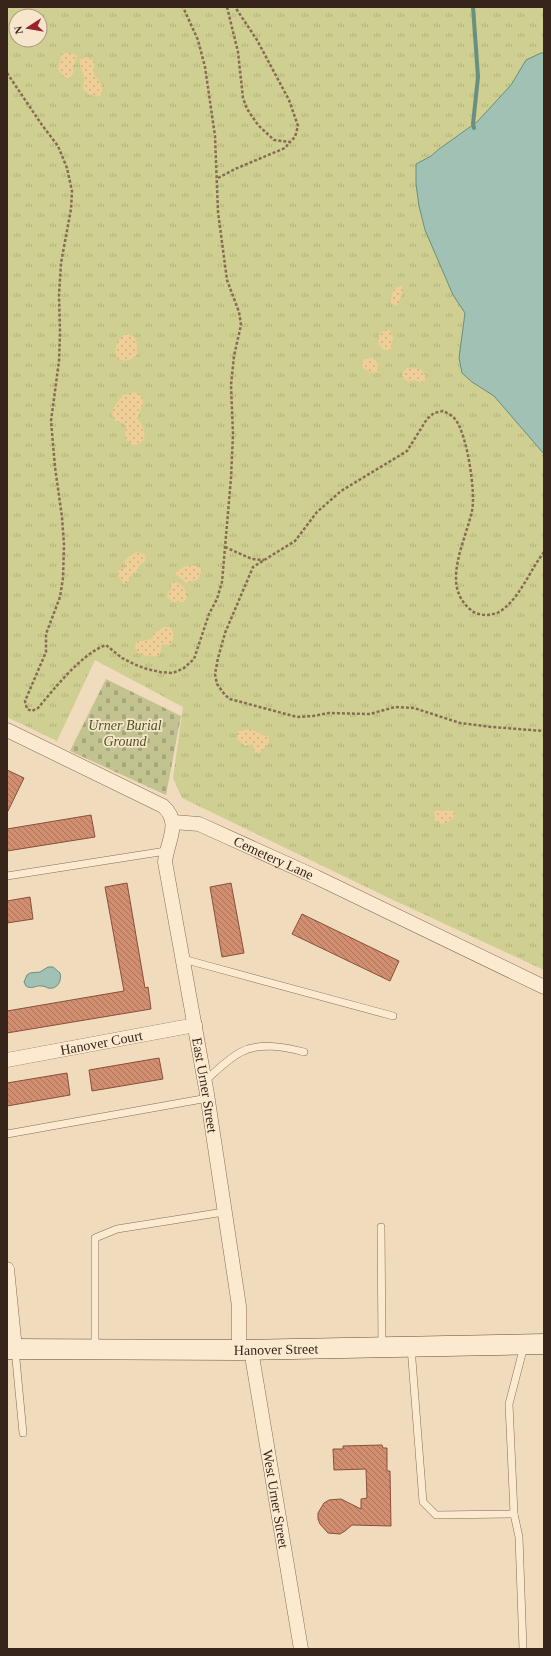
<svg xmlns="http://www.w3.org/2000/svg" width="551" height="1656" font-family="Georgia,serif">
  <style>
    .grass { fill: url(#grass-tufts); fill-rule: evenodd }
    .sand { fill: url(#sand-dots) }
    .cemetery { fill: url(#cemetery-stones) }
    .water { fill: #a1c1b4; stroke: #688f81 }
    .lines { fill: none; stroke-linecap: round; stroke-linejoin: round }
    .stream { stroke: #688f81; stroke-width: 4 }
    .building { fill: url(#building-back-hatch); stroke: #8a5039 }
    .lane-casing { stroke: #896b55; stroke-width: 8 }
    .street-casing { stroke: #896b55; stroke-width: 15 }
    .secondary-casing { stroke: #6b4c38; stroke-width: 21 }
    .path { stroke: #896b55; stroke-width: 2.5; stroke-dasharray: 3 2; stroke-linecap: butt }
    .lane { stroke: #fbead0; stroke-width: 7 }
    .street { stroke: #fbead0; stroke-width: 14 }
    .secondary { stroke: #fbead0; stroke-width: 20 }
    .labels { text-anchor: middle; stroke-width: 3.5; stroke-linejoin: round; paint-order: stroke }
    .park-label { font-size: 14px; font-style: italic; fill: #4d5520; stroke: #f7e6cc }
    .street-label { font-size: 14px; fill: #37251b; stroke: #f7e6cc }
  </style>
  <defs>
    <pattern id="grass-tufts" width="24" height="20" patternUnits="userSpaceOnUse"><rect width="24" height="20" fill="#cecf90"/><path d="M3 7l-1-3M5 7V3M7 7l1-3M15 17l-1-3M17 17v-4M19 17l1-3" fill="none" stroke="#b2b27c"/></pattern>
    <pattern id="sand-dots" width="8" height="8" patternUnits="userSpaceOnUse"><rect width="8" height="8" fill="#efce97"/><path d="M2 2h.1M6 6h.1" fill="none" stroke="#ceb182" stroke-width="1.8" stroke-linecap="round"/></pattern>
    <pattern id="cemetery-stones" width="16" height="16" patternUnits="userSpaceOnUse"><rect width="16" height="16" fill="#c2c390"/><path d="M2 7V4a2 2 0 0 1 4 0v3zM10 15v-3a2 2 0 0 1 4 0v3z" fill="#a7a77c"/></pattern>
    <pattern id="building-back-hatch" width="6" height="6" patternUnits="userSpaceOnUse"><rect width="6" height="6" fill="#d18e70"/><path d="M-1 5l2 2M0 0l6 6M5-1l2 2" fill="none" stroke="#aa745b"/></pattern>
  </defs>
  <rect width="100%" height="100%" fill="#f0dbbc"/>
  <path class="grass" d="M7,7H544V970L389,898L182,798L173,778L183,707L95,660L57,741L7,717ZM16,16H40V40H16Z"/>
  <g class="sand">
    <path d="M65,53H72L77,56L73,67L74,73L69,79L63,76L58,69L61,56Z"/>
    <path d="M89,57L94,61C95,66 93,71 95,75C98,81 107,86 100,96L90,95L83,89C83,86 84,82 84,79C84,70 78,69 80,59Z"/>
    <path d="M399,286H402L403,290L399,302L395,306L391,303C391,296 392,289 399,286Z"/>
    <path d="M387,329L390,330L393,338L391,349C383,353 378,346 378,338L381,332Z"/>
    <path d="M125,334C138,334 137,343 137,354C132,361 125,363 117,358C114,350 116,339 125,334Z"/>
    <path d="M370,358H373L378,364L377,372L374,373L363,369L362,365L364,359Z"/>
    <path d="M407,368L421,369L425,375L426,380L421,383L415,380L407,382L402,375L404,371Z"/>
    <path d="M135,392C150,398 140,408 138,419C140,423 143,426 144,430C148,445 131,451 125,437L126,426L123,423L115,421L112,415L114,407L123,395Z"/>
    <path d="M136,552L141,553L146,556L145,561L139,565L138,570L132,575L128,582L124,584L118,576V571L126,567L124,561Z"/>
    <path d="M192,565L199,567L202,570L198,580L186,583L176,575L175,573L183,567Z"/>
    <path d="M174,581C181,583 187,589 187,597L184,602H173L167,597L168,592L172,589L170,585Z"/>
    <path d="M164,627H170C175,632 174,640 170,645L162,644L160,655C154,658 150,654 145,656L137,652L135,647L136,642L152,639L154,633Z"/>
    <path d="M249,729L269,737V743L259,753L255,752L253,744L245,746L237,739L238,731Z"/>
    <path d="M438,810L453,811L456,816L447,823L442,824L435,821L434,812Z"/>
  </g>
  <path class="cemetery" d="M106,679L181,716L166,795L70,751Z"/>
  <g class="water">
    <path d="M541,53H544V454L494,396L472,382L462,373L459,358L465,313L453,295L425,230L419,206L416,184V164L431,156L439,149L477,122L511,85L526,60Z"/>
    <path d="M48,967H53L60,973C62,980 58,990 48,988C46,987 44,986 42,986C35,985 32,990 26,986L24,982L27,975L30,973L40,972Z"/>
  </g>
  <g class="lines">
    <path class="stream" d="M473,7L478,77L473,124L474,128"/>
  </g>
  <g class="building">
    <path d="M7,770L24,778L7,813Z"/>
    <path d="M91,815L95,837L7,851V829Z"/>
    <path d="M127,883L145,988L148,987L151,1009L7,1033V1011L124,991L105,887Z"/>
    <path d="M231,883L244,953L222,957L210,887Z"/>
    <path d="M30,897L33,919L7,923V901Z"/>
    <path d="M302,914L399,961L390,981L292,934Z"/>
    <path d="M159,1058L163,1079L92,1091L89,1070Z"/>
    <path d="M67,1073L70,1095L7,1106V1083Z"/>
    <path d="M382,1445L383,1448H387V1471H390L391,1526L352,1525L345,1531L340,1534L328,1533L320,1524L318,1519V1513L324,1503L329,1500L341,1499L361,1509V1499L367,1498L366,1469L334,1470L333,1449H343V1446Z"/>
  </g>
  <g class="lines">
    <g class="lane-casing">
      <g id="lane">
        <path d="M7,876L166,851"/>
        <path d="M183,959L393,1016"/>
        <path d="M205,1081C215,1072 229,1058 241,1052C260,1042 285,1047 304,1052"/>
        <path d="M7,1134L208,1098"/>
        <path d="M381,1227L382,1345"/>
        <path d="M411,1347L423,1502L436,1515L514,1514L509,1404L524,1346"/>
        <path d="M95,1348V1238L117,1229L224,1212"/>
        <path d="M15,1349L23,1433"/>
        <path d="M514,1514L519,1537L523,1649"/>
      </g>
    </g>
    <g class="street-casing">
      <g id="street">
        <path id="s1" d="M7,730L163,806C182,823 167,841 165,862L207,1094L239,1306V1350"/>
        <path id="s2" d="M173,822L199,824L316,877L544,987"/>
        <path id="s3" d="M7,1060L195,1025"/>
        <path d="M7,1269L15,1349"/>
        <path id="s4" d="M251,1350L301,1649"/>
      </g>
    </g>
    <g class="secondary-casing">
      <g id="secondary">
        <path id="s5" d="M7,1349L239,1350L544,1344"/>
      </g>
    </g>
    <g class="path">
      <path d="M227,7L238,52L243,98L247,109L258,125L274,140L290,142L295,137L298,126L289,100L257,40L235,7"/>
      <path d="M7,73L42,125L58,146L67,168L72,191L71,209L61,263L59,295L60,333L59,361L51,421L55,467L62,517L64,545L63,578L60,597L46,634V652L25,701L27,709L32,711L38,708C55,688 81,654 106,645L122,658L136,665L147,669L160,672L173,673L184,668L194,659L209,614L217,599L222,582L231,478L233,434L231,385L234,356L241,325L239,312L227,280L218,212L215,136L205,67L198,40L183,7"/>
      <path d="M218,178L235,169L285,148L290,142"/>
      <path d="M225,547L252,559L264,560"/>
      <path d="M544,552C530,570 519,600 499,612C496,614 492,614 488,615C482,615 475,614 471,610C461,602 456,591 456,578C456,556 467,533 472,511C476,493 467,433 455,419C452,415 447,413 443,411L434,413L427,419L407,451L341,491L317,512L295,541L253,567L225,633L218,658L215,674L217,684L225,695L230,699L297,717L313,716L329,713L370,714L395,707L414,708L460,723L492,727L544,731"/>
    </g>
    <use href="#lane" class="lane"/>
    <use href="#street" class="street"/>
    <use href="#secondary" class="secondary"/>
  </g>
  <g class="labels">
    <g class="park-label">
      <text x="125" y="730">Urner Burial<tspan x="125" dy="16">Ground</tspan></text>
    </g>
    <g class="street-label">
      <text dy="5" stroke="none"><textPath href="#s2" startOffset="108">Cemetery Lane</textPath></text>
      <text dy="5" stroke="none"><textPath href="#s3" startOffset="96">Hanover Court</textPath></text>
      <text dy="5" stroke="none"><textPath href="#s1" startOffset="460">East Urner Street</textPath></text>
      <text dy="5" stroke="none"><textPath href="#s5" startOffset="269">Hanover Street</textPath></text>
      <text dy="5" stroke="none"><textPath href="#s4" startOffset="151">West Urner Street</textPath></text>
    </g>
  </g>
  <rect width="551" height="1656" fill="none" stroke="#37251b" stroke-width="16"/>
  <g transform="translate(28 28) rotate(258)"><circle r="19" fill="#f7e6cc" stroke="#aa9985"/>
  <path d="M0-3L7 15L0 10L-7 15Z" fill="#9c212f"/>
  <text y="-6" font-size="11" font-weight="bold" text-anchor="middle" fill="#37251b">N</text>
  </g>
</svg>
